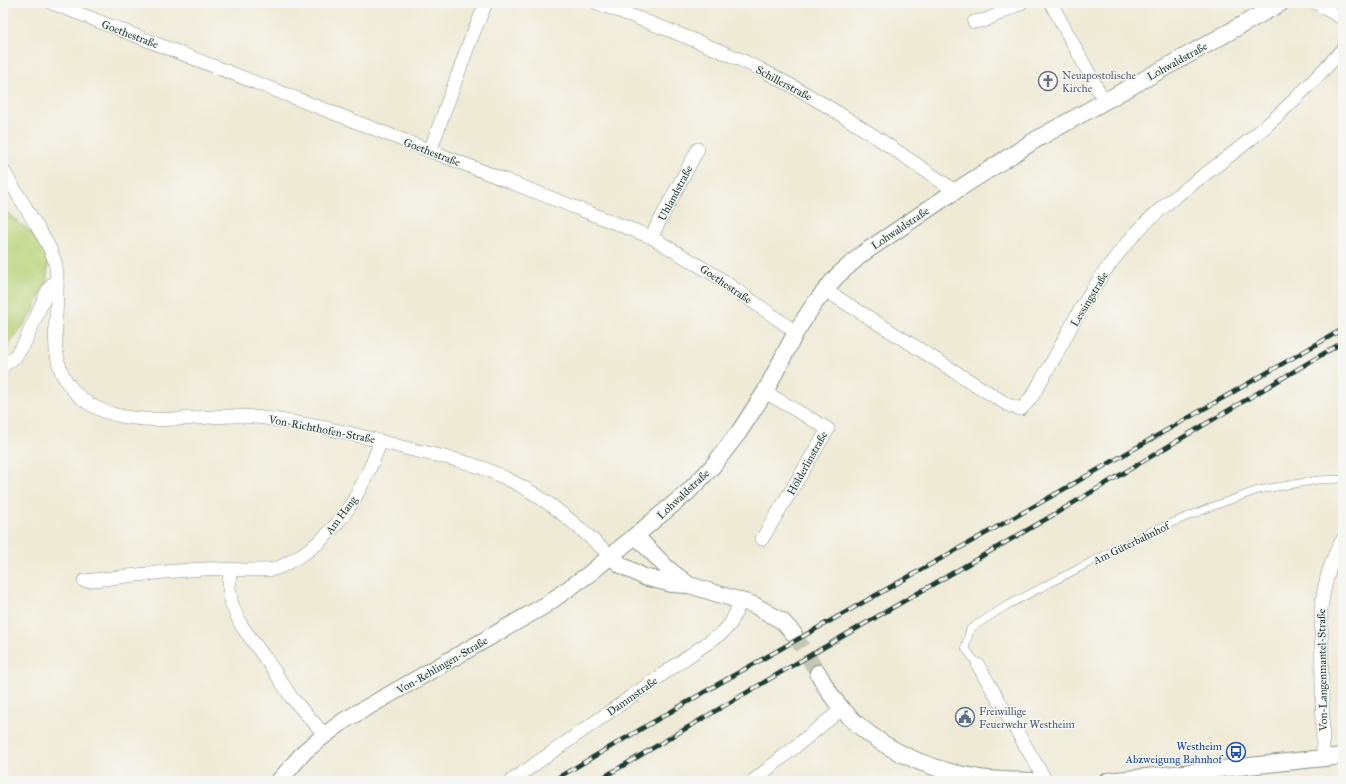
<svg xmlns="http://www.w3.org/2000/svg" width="1346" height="784" font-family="'IM FELL Great Primer',serif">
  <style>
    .green { fill: #b9d277; stroke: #6c8856 }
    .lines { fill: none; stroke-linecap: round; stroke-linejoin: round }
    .tertiary-tunnel { stroke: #c5c7b6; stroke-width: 16; stroke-dasharray: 16 8; stroke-linecap: butt }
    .service-casing { stroke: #879485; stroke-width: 8 }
    .minor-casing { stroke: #879485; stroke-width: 14 }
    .tertiary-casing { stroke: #879485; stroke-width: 18 }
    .service { stroke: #fff; stroke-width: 7 }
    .minor { stroke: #fff; stroke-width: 13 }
    .tertiary { stroke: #fff; stroke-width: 16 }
    .rail-casing { stroke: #1f3d34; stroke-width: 4.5 }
    .rail { stroke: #f6f6f2; stroke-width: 3; stroke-dasharray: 9; stroke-linecap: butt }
    .labels { text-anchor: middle; stroke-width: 3; stroke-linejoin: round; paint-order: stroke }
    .street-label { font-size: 11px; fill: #1f3d34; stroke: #f6f6f2 }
    .worship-label { font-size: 11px; fill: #5b616d; stroke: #f6f6f2; text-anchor: start }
    .service-label { font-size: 11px; fill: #4e5e75; stroke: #f6f6f2; text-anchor: start }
    .transit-label { font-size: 11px; fill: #164399; stroke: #f6f6f2; text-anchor: end }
  </style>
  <rect width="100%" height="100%" fill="#f6f6f2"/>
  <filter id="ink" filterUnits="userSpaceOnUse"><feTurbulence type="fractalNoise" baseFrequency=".025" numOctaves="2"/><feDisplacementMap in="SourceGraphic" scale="8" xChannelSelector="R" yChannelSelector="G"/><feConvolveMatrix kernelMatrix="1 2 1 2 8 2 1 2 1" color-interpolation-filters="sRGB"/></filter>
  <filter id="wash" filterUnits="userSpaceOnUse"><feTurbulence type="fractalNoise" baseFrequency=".012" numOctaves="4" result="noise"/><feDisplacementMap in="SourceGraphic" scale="16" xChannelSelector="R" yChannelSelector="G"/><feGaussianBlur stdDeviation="0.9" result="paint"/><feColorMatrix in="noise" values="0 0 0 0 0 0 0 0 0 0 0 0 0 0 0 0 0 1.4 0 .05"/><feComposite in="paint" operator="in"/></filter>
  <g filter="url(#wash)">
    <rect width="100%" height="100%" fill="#efead6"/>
    <path class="green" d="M3,210L32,233L48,259L47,279L33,312L3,353Z"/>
  </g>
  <g filter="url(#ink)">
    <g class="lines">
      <path class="tertiary-tunnel" d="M794,634L818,673"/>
      <g class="service-casing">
        <path id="service" d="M978,665L965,648L970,629L1006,606L1147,533L1211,507L1258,490L1318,480L1343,479"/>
      </g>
      <g class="minor-casing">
        <g id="minor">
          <path d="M52,3L651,237L718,277L796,332"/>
          <path d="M597,3C646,21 694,39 741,60C817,95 887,144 955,191"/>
          <path d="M1051,3L1104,101"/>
          <path d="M1316,3L1343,19"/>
          <path d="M974,22L986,20L1021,3"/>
          <path d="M430,151L470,41L486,3"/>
          <path d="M3,170L47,243C51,251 55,259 56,267C62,306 43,356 72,389C112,435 186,415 240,416C263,417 287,421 309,425C341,430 372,439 402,447C426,454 451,457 474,465C490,470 506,478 521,486C554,504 583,531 611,556"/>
          <path d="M651,237L698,149"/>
          <path d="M825,290L1008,405L1021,409C1031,400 1036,390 1042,379C1056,357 1067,333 1080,310C1093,287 1109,264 1127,243C1161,202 1207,175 1247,142C1282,114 1313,82 1343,49"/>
          <path d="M3,366L15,357L24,344L48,290L52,284L57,281"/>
          <path d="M762,539L828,429L765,392"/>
          <path d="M230,569L229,588L232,605L241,625L273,669L291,697L325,735"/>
          <path d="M84,581C124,577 164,571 204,569C226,568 253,572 274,569C282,567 289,562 296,558C342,532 363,488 381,441"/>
          <path d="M978,665L1046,781"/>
          <path d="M1323,758L1321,609C1324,585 1330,560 1343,539"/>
          <path d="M511,781L723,632L731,623L741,600"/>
          <path d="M753,781L842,709"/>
        </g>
      </g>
      <g class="tertiary-casing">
        <g id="tertiary">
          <path d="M636,536L667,568L689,585"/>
          <path d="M611,556L621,565L644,577L672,584L689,585L754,605L782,621L794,634"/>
          <path d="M818,673C825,686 832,698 842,709C876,747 925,769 975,777C996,781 1018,780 1039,781"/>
          <path d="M279,781L305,751L325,735L345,720L544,606L589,574L688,492L712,467L739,432L765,392L796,332L814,304L837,276L862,254L949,195L1037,139L1281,3"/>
          <path d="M1108,781L1343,756"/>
        </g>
      </g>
      <use href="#service" class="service"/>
      <use href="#minor" class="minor"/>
      <use href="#tertiary" class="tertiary"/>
      <g class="rail-casing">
        <g id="rail">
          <path d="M552,781L720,683L1038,504L1343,329"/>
          <path d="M597,781L795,664L1048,518L1343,342"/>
        </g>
      </g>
      <use href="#rail" class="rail"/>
    </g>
  </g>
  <defs>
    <g id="church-ring" transform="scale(1)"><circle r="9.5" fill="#f6f6f2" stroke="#6b7280" stroke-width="1.5"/><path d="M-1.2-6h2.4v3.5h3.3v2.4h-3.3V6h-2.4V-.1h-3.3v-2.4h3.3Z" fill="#6b7280"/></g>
    <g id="civic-ring" transform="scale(1)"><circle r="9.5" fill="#f6f6f2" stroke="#5c6f8a" stroke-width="1.5"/><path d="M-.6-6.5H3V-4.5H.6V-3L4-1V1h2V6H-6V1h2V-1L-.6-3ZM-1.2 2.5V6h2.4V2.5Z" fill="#5c6f8a"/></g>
    <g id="bus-ring" transform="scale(1)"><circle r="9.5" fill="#f6f6f2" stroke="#1a4fb4" stroke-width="1.5"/><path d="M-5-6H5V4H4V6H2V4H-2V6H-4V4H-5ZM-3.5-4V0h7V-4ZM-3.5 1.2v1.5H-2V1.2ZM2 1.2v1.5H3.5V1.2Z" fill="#1a4fb4"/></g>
  </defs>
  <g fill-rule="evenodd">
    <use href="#church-ring" x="1048" y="81"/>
    <use href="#civic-ring" x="965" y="717"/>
    <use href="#bus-ring" x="1236" y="752"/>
  </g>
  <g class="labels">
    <g class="street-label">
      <text transform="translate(130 34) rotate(21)" y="4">Goethestraße</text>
      <text transform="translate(1177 61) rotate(-29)" y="4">Lohwaldstraße</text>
      <text transform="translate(784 83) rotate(28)" y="4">Schillerstraße</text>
      <text transform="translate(432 152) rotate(21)" y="4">Goethestraße</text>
      <text transform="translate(675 193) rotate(-62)" y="4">Uhlandstraße</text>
      <text transform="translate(900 228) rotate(-34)" y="4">Lohwaldstraße</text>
      <text transform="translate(726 284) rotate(34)" y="4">Goethestraße</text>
      <text transform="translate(1089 299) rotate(-59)" y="4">Lessingstraße</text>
      <text transform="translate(322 429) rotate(11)" y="4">Von-Richthofen-Straße</text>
      <text transform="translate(807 463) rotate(-61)" y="4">Hölderlinstraße</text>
      <text transform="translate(683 494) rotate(-43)" y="4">Lohwaldstraße</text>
      <text transform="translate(341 515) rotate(-53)" y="4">Am Hang</text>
      <text transform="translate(1131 543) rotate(-26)" y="4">Am Güterbahnhof</text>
      <text transform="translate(442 665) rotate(-30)" y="4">Von-Rehlingen-Straße</text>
      <text transform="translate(1322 670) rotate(-91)" y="4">Von-Langenmantel-Straße</text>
      <text transform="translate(632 696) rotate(-35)" y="4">Dammstraße</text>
    </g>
    <g class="worship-label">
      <text x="1062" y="79">Neuapostolische<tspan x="1062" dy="13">Kirche</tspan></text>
    </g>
    <g class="service-label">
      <text x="979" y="715">Freiwillige<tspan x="979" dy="13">Feuerwehr Westheim</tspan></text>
    </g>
    <g class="transit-label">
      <text x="1222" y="750">Westheim<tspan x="1222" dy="13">Abzweigung Bahnhof</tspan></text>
    </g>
  </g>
  <rect width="1346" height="784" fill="none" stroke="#f6f6f2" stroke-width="16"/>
</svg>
